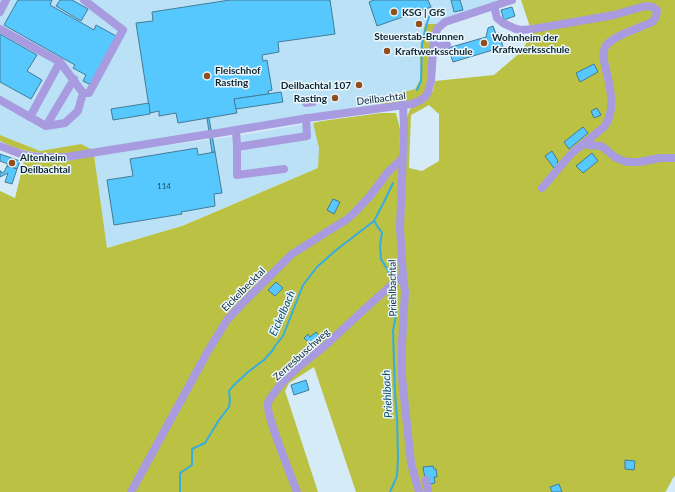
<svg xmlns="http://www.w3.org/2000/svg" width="675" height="492" font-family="Lato,sans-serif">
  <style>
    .built { fill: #bae1f6 }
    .green { fill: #bac143; fill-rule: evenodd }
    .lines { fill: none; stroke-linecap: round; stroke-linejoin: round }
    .stream { stroke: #36ade2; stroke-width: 2 }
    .building { fill: #56c8fe; stroke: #447b97 }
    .minor { stroke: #a89be0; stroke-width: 8 }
    .poi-dot { fill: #914e1e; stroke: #ebf6fd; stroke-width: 1.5 }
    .labels { text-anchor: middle; stroke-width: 3; stroke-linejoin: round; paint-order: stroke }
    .number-label { font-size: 8px; fill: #1e4d63 }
    .poi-label { font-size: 10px; font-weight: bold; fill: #0c242f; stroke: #ebf6fd; text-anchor: start }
    .street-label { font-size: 10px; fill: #0c242f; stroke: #ebf6fd }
    .water-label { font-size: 11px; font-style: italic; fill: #084b66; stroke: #ebf6fd }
  </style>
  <rect width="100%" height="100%" fill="#d5ebf8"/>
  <g class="built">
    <path d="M0,0H512L440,24H425L421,42L420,59L421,78L415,89L382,98L381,106L361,107L243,125L93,150L81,144L40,151L0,135Z"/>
    <path d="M313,123L319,148L318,168L181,226L107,248L94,155L237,136Z"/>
  </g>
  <g class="green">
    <path d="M521,0H675V476L673,478L666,491L665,492H356L314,367L289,383L285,391L318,492H0V191L15,198L25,157L40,160L67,161L94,155L107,248L182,226L318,168L319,148L313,123L322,121L381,113H396L400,129L399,158L406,120L410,109L427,98L433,91L435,81L494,75L522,51L533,29L530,27ZM429,105L439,114V161L422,171L409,168L411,115Z"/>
    <path d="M425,24H440L429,86L418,101L381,106L380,102L382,98L415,89L421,78L420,59L421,42Z"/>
    <path d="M0,135L40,151L81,144L93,150C70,153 46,156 23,150C15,148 7,144 0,141Z"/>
  </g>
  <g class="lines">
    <g class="stream">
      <path d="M417,90L421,81L422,44L427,23L432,8"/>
      <path d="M374,221L382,233L380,245L381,259L389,272"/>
      <path d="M180,492V473L192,465V449L205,443L219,420L229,407L230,400L229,391L233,386L248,372L264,360L273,350L275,346L283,336L287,326L303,285L317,267L335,251L374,221L384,202L393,183"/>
      <path d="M390,492L397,476L398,457L397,417L395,393L393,331L396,315L397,294"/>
    </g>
  </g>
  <g class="building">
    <path d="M18,0H52L50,5L94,30L96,25L118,37L91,85L83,81L86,75L73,68L75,65L4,25Z"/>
    <path d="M60,0H72L88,9L81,21L56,6Z"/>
    <path d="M230,0H330L335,34L278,42L279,52L262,55L263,61L267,60L272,90L268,91L269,94L234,99L237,113L178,123L176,113L159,116V111L150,113L136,23L153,21L152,12Z"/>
    <path d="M374,0H428L431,7L377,26L369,2Z"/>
    <path d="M451,0H460L463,10L454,12Z"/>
    <path d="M512,7L515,16L504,20L501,10Z"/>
    <path d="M493,26L496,34L499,33L503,47L453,62L448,48L486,37L488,28Z"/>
    <path d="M0,34L37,55L27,71L42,80L31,99L0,82Z"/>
    <path d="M594,64L598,72L580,82L576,73Z"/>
    <path d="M281,92L283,102L236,109L234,99Z"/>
    <path d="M149,103L150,114L113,120L111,109Z"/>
    <path d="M597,108L601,115L594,118L591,111Z"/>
    <path d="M207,118H209L215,152H212Z"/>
    <path d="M583,127L588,133L569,149L564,142Z"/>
    <path d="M197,148L198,155L215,152L222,193L214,194L215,206L181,212L182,214L114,225L107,180L133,176L130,159Z"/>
    <path d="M552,151L558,161L557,162L559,165L554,168L545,156Z"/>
    <path d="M592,153L598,161L583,173L576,166Z"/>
    <path d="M0,154L20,161L17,169L7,166L8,164L0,161Z"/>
    <path d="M7,166L17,169L12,184L5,182L8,173L0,177V171H1L2,173L4,172Z"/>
    <path d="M333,199L340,202L334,214L327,210Z"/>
    <path d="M276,282L283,288L275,296L268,290Z"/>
    <path d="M316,332L321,339L313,347L304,338L308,334L310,337Z"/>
    <path d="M306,380L309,390L294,395L291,385Z"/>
    <path d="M625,460L635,461L634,470L625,469Z"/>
    <path d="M433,466L434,469H436L437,477H434L435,483L429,484L425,479L423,467Z"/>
    <path d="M559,484L562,492H552L550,487Z"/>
  </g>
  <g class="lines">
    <g class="minor">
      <path d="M494,6L497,18L503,23L516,29L521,30L533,29L614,15L645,6L653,7L657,10L656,17L652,22C640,28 611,36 605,47C604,50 604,53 603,56C607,78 619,107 604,127L571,154L542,188"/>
      <path d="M0,12L6,0"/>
      <path d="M0,29L60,62L30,117L0,100"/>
      <path d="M433,47L447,45"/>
      <path d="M60,62L83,93H89L123,30L84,0"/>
      <path d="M306,103L313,102"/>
      <path d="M403,105L404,128L400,228L403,275L405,292L402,344V377L411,463L419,492"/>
      <path d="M30,117L46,126L65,123L78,111L83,93"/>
      <path d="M46,126L74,79"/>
      <path d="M236,130L237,147V175L284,169"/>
      <path d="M212,134L308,118L412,104L421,100L426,96L428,92L431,81L434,37L438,28L445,22L512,0"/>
      <path d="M589,140L588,145L600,146L603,147L616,158L627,162H639L660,158H675"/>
      <path d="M0,146L21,154L31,156L41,157H66L210,134"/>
      <path d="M237,147L307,136L306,118"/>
      <path d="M426,480L428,492"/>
      <path d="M131,492L208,351L227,320L241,305L292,254L325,233L346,220L353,214L370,196L388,172L402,159"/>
      <path d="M297,492C292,478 265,413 268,403C269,399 273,395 275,392C288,373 310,359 328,343C353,320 377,297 403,275"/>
    </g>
  </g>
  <g class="poi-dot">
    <circle cx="394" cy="12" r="4"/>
    <circle cx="419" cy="24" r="4"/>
    <circle cx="484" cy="43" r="4"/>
    <circle cx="387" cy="51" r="4"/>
    <circle cx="207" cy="76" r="4"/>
    <circle cx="359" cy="85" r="4"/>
    <circle cx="335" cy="98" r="4"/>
    <circle cx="12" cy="163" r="4"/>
  </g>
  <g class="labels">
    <g class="number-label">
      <text x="164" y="189">114</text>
    </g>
    <g class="poi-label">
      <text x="402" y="16">KSG | GfS</text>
      <text x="419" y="40" text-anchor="middle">Steuerstab-Brunnen</text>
      <text x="492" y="41">Wohnheim der<tspan x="492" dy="12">Kraftwerksschule</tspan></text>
      <text x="395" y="55">Kraftwerksschule</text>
      <text x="215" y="74">Fleischhof<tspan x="215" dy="12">Rasting</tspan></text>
      <text x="351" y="89" text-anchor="end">Deilbachtal 107</text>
      <text x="327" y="102" text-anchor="end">Rasting</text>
      <text x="20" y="161">Altenheim<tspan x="20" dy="12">Deilbachtal</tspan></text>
    </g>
    <g class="street-label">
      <text transform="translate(381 98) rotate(-7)" y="4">Deilbachtal</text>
      <text transform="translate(392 288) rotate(-91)" y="4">Priehlbachtal</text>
      <text transform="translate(243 289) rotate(-45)" y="4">Eickelbecktal</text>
      <text transform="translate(301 354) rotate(-42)" y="4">Zerresbuschweg</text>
    </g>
    <g class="water-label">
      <text transform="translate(282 313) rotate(-66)" y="4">Eickelbach</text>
      <text transform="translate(387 394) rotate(-93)" y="4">Priehlbach</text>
    </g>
  </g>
</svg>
